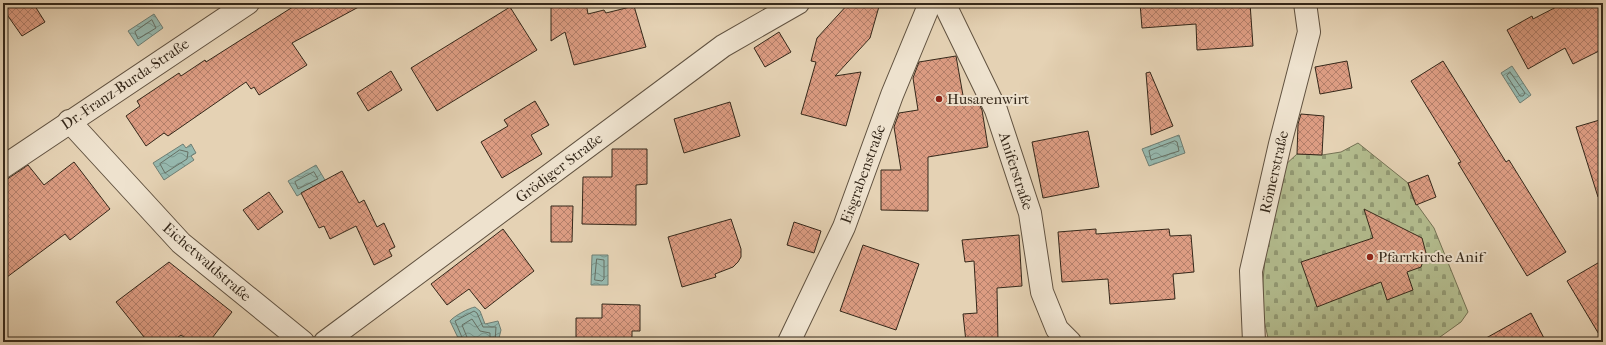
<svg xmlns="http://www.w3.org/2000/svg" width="1606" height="345" font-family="'IM FELL French Canon',serif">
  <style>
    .cemetery { fill: url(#cemetery-stones); stroke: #747254 }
    .water { fill: url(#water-waves); stroke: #6f7e73 }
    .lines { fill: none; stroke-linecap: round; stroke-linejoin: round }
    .shore { stroke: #667064; stroke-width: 1 }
    .building { fill: url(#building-cross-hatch); stroke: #35281a }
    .minor-casing { stroke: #615240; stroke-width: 24 }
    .minor { stroke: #eee2ce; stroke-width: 22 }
    .poi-dot { fill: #8f2418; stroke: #eee2ce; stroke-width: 1.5 }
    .labels { text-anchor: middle; stroke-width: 4; stroke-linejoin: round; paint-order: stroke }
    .street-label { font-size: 15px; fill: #35281a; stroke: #eee2ce }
    .poi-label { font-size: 15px; fill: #35281a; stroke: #eee2ce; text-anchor: start }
  </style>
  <defs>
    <pattern id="cemetery-stones" width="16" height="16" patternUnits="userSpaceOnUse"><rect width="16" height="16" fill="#b3bc8e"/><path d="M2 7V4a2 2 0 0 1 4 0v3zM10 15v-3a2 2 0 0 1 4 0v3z" fill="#929973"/></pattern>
    <pattern id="water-waves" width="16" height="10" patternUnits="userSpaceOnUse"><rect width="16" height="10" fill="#96b8ae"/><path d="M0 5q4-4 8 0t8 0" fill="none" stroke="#7b968d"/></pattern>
    <pattern id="building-cross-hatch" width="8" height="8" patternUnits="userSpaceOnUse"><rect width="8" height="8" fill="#dc9c82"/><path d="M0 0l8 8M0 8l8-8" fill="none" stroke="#b37f6a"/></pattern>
  </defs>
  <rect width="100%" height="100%" fill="#e5d2b4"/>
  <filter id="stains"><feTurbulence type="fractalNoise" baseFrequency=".005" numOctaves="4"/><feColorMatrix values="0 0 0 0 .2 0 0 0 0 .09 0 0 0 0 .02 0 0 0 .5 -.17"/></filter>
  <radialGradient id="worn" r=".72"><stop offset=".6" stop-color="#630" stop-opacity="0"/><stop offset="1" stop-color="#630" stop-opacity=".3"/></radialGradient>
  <path class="cemetery" d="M1358,143L1408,183L1413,199L1434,228L1468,312L1461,322L1433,342H1269L1263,316V280L1266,250L1283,167L1297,154L1322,155L1341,152Z"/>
  <g class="water">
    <path d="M154,14L163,28L138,46L128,31Z"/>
    <path d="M1512,66L1531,95L1520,103L1501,73Z"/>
    <path d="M1179,135L1185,153L1149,166L1142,149Z"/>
    <path d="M183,144L186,148L191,144L196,153L191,156L194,160L164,180L153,163Z"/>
    <path d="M316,165L325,180L297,196L288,181Z"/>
    <path d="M592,255H608V285H591Z"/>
    <path d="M475,307L480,311L485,324L498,321L501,330L498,342H460L450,321C454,316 469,308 475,307Z"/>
  </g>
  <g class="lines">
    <g class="shore">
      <path d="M152,20L156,28L138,39L135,32Z"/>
      <path d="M1510,72L1525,93L1523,96H1520L1507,76Z"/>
      <path d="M1175,141L1177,142L1179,151L1151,160L1149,151Z"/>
      <path d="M180,150L188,152L187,159L165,173L160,164Z"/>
      <path d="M314,172L318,179L298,189L295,182Z"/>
      <path d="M597,259L604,260V279L602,281L595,280Z"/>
      <path d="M464,342L455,321L474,311L477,313L483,327H496L495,342"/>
      <path d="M469,342L462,325L472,319L480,331L490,333V342"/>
    </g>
  </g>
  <g class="building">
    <path d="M3,3H33L45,22L22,36L3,9Z"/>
    <path d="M299,3H366L292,43L307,65L259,95L254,87L251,89L246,82L168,136L164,133L146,146L126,116L140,106L137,101L179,73L181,76L205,60L206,62Z"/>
    <path d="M551,3H586L588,14L604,10L606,13L634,6L646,47L574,65L565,32L551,41Z"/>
    <path d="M849,3H880L870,38L835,76L861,72L846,126L801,114L816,62L811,61L817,38Z"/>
    <path d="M1140,3H1250L1253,46L1197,50L1196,24L1142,28Z"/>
    <path d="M1564,3H1603V49L1573,64L1565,48L1528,69L1507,30L1532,16L1533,19Z"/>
    <path d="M510,7L537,50L437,111L411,68Z"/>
    <path d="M779,32L791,52L765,67L754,48Z"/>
    <path d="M956,56L964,101L977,99L982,110L988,147L928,157V211L881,210V170H901L894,127L899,113L918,110L913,78L919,62Z"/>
    <path d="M1347,61L1352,88L1320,94L1315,67Z"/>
    <path d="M1443,61L1506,162L1509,160L1566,252L1527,276L1458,163L1461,162L1411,81Z"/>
    <path d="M391,71L402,90L368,111L357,93Z"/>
    <path d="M1150,72L1173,126L1151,135L1146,73Z"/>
    <path d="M535,101L549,125L531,135L542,154L502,178L481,142L508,126L504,120Z"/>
    <path d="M730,102L740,136L684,153L674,119Z"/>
    <path d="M1301,114L1324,116L1322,155L1297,154L1298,124Z"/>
    <path d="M1603,119V196L1598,197L1576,127Z"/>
    <path d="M1088,131L1099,187L1043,198L1032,142Z"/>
    <path d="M612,149H647V184L636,185V225L582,224L583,177H612Z"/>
    <path d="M74,162L110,209L70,240L65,234L3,280V182L28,165L44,185Z"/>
    <path d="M342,171L359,203L364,200L377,227L384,223L395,247L389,250L392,256L374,265L356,226L330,239L324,226L319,228L301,193Z"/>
    <path d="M1428,175L1436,197L1416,205L1408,183Z"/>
    <path d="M269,192L283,212L258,230L243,210Z"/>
    <path d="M551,206H573L572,242H551Z"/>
    <path d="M1364,209L1422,238L1426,253L1421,267L1407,272L1413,290L1387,300L1381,282L1317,307L1301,262L1373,238Z"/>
    <path d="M731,219L741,249V257L738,262L733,267L715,274L716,277L682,287L668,237Z"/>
    <path d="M794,222L821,231L814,253L787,245Z"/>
    <path d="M503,229L534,271L485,309L469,289L447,305L431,284Z"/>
    <path d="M1096,229V234L1169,229L1170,236L1191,235L1194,272L1173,274L1175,299L1110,304L1108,279L1062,282L1058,232Z"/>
    <path d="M1019,235L1022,286L997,288L998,342H966L963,314L977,313L974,261L965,262L962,240Z"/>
    <path d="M863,245L919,264L896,330L840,311Z"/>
    <path d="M1603,260V341L1567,281Z"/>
    <path d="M169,262L232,312L209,342H191L181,335L171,342H148L116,302Z"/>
    <path d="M602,304L640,305V331H632V342H576V318H602Z"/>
    <path d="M1531,313L1546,342H1479Z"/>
  </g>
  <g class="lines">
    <g class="minor-casing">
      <g id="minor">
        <path d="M944,3L996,110L1030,213L1042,292L1057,329L1070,342"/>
        <path d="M69,121L181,243L303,342"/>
        <path d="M3,167L248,3"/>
        <path d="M325,342L723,46L798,3"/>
        <path d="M789,342L844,227L892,95L930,3"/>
        <path d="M1254,342L1251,271L1280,144L1309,32L1305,3"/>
      </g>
    </g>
    <use href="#minor" class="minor"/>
  </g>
  <g class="poi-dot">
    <circle cx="939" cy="99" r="4"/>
    <circle cx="1370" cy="257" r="4"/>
  </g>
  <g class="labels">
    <g class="street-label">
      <text transform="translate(125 84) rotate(-34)" y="5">Dr.-Franz-Burda-Straße</text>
      <text transform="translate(559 168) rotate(-37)" y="5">Grödiger Straße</text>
      <text transform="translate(1016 171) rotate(72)" y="5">Aniferstraße</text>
      <text transform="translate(1274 172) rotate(-77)" y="5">Römerstraße</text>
      <text transform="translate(863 174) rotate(-70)" y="5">Eisgrabenstraße</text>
      <text transform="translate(207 262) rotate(41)" y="5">Eichetwaldstraße</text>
    </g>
    <g class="poi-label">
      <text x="947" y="104">Husarenwirt</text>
      <text x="1378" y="262">Pfarrkirche Anif</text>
    </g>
  </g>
  <rect width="1606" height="345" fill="none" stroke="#e5d2b4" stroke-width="16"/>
  <rect x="4" y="4" width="1598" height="337" fill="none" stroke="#35281a" stroke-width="2"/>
  <rect x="8" y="8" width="1590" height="329" fill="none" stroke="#35281a"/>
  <rect width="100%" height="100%" filter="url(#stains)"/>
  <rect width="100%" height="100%" fill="url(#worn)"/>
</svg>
